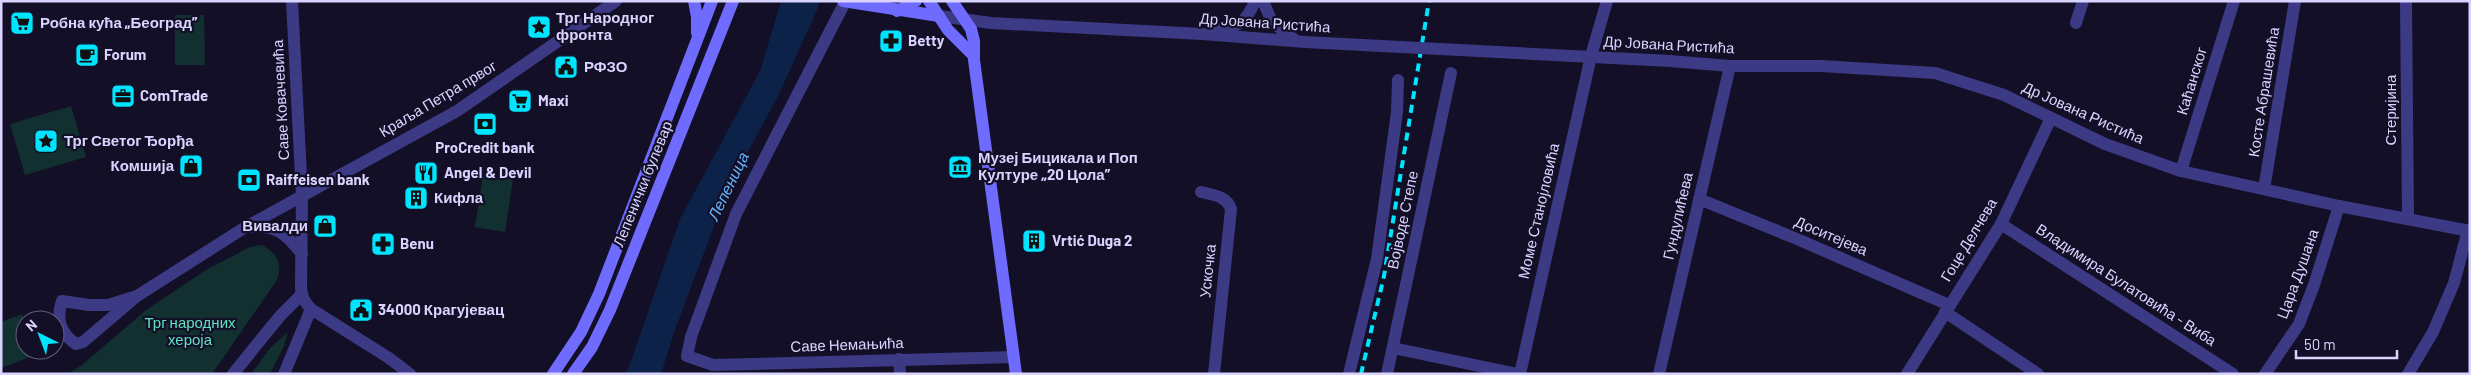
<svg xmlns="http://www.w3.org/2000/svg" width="2471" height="375" font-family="Barlow,sans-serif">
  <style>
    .green { fill: #12302f }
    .water { fill: #0c2248 }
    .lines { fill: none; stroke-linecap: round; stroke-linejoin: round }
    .minor { stroke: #3d3a85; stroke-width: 12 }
    .tertiary { stroke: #3d3a85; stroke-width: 12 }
    .secondary { stroke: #6f6bff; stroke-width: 12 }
    .rail { stroke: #00e5ff; stroke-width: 4; stroke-dasharray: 8 6; stroke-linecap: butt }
    .tertiary-bridge { stroke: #3d3a85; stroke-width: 12 }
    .labels { text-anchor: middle; stroke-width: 4.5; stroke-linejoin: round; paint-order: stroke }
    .poi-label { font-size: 15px; font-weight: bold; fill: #d9d4ff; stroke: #130f26; text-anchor: start }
    .street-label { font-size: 15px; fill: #d9d4ff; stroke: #130f26 }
    .park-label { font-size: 15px; fill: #5fe0c0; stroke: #130f26 }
    .water-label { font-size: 16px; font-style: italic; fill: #62b6ff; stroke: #130f26 }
  </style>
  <rect width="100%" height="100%" fill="#130f26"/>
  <g class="green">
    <path d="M175,15H204L205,65H175Z"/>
    <path d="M71,106L86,157L25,175L10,124Z"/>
    <path d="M483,175L513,179L505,232L475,227Z"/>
    <path d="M262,245C277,253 283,264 277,280L212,374H68L83,364L146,310L206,270L250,247Z"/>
    <path d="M22,314L24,320L19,328L25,342V350H37L38,354L1,368V322Z"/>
    <path d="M288,332L284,346L270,374H251L270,348Z"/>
  </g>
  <path class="water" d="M781,1H819L818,8L779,94L728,189L676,327L661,374H624L629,367L680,219L760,71Z"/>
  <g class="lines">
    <g class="minor">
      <path d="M2406,1L2408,219"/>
      <path d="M845,2L736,214L691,337L687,356L713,365L1014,357"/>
      <path d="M2076,23L2083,1"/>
      <path d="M2181,171L2234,1"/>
      <path d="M2264,189L2295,1"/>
      <path d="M1201,192C1213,195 1227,196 1231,209L1214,374"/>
      <path d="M1699,199L1797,239L1949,305"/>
      <path d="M2001,224L2233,374"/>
      <path d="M249,227C277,225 285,233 302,254"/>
      <path d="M137,296L108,305H89L62,301C56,319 60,333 76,344L83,342L137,296L244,228L302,196L301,286C301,296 304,301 311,309L389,358L410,374"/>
      <path d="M1945,312L2038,374"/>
      <path d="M1393,348L1518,374"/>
      <path d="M899,359L900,374"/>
      <path d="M233,374L280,316L301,295"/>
      <path d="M284,374L311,309"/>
      <path d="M1349,374L1377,259L1397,112L1398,80"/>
      <path d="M1387,374L1451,73"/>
      <path d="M1520,374L1591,56L1607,1"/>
      <path d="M1659,374L1730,66"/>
      <path d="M1907,374L2001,224L2051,118"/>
      <path d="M2408,374L2433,332L2454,283L2468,230"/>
    </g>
    <g class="tertiary">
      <path d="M292,1L302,196L457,111L616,1"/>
      <path d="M1263,1L1272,22L1295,40"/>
      <path d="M939,16L991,23L1202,34L1305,42"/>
      <path d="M1217,31C1239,26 1246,23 1255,1"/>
      <path d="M1670,61L1730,66H1821L1935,73L2004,95L2105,144L2181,171L2339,206L2470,231"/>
      <path d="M2265,374L2299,324L2314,285L2339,206"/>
    </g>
    <g class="secondary">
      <path d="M694,1L697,17V33"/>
      <path d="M843,1L939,16"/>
      <path d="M929,1L948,30L973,55"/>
      <path d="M952,1L971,29L974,41V60L1016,374"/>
      <path d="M897,11L916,1"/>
      <path d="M553,374L581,332L599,294L712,1"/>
      <path d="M573,374L592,347L610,310L733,1"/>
    </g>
    <path class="rail" d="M1361,374L1384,276L1429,1"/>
    <path class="tertiary-bridge" d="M1305,42L1670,61"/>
  </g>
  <defs>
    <g id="supermarket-square" transform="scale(1.25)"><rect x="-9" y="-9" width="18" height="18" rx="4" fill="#00e5ff" stroke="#130f26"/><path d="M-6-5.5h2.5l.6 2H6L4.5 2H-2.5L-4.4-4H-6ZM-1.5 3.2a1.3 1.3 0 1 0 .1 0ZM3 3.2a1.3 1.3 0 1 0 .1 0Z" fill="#111"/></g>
    <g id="sight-square" transform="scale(1.25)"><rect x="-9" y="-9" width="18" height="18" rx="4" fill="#00e5ff" stroke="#130f26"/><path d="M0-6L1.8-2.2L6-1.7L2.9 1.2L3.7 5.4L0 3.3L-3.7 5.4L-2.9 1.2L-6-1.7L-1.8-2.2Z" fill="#111"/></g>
    <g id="pharmacy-square" transform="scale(1.25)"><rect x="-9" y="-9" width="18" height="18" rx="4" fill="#00e5ff" stroke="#130f26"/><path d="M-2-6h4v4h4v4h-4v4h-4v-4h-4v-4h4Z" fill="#111"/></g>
    <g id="cafe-square" transform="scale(1.25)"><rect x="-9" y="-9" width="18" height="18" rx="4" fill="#00e5ff" stroke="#130f26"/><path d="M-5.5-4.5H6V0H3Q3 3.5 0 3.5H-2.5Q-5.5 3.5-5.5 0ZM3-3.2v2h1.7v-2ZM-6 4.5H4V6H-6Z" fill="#111"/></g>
    <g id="civic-square" transform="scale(1.25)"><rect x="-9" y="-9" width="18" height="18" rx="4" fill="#00e5ff" stroke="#130f26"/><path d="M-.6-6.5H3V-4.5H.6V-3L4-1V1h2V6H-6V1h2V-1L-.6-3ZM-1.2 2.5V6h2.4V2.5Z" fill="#111"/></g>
    <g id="office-square" transform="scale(1.25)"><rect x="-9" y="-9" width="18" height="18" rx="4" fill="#00e5ff" stroke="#130f26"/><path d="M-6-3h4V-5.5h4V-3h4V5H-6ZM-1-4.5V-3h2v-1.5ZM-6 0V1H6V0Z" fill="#111"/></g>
    <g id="bank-square" transform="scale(1.25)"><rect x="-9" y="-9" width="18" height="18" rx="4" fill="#00e5ff" stroke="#130f26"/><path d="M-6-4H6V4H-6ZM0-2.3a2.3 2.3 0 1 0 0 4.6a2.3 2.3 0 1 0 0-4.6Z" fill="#111"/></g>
    <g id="shop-square" transform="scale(1.25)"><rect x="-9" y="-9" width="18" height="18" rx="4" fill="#00e5ff" stroke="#130f26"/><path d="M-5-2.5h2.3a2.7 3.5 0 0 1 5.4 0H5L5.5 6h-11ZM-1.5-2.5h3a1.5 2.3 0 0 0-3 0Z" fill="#111"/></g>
    <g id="museum-square" transform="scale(1.25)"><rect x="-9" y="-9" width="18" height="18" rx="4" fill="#00e5ff" stroke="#130f26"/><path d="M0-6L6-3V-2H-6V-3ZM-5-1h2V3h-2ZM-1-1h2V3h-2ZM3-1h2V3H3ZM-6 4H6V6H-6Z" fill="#111"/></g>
    <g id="restaurant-square" transform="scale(1.25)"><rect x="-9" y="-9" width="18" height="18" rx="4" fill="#00e5ff" stroke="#130f26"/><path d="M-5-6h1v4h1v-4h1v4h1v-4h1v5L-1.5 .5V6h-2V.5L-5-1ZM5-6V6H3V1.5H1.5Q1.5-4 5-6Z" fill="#111"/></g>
    <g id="building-square" transform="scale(1.25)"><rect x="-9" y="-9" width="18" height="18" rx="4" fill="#00e5ff" stroke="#130f26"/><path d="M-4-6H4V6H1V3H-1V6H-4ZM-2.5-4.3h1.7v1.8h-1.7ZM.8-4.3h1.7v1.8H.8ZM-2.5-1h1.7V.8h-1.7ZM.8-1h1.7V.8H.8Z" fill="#111"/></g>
  </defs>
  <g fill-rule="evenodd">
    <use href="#supermarket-square" x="22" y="23"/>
    <use href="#sight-square" x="539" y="27"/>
    <use href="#pharmacy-square" x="891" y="41"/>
    <use href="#cafe-square" x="87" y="55"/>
    <use href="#civic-square" x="566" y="67"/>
    <use href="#office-square" x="123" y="96"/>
    <use href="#supermarket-square" x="520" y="101"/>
    <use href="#bank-square" x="485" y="124"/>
    <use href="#sight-square" x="46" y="141"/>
    <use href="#shop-square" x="191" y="166"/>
    <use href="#museum-square" x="960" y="167"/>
    <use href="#restaurant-square" x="426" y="173"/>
    <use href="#bank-square" x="249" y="180"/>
    <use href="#building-square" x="416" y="198"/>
    <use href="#shop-square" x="325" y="226"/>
    <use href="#building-square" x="1034" y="241"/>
    <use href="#pharmacy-square" x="383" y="244"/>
    <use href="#civic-square" x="361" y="310"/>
  </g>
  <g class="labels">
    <g class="poi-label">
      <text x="556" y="23">Трг Народног<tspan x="556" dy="17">фронта</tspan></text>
      <text x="40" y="28">Робна кућа „Београд”</text>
      <text x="908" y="46">Betty</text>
      <text x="104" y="60">Forum</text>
      <text x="584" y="72">РФЗО</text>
      <text x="140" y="101">ComTrade</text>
      <text x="538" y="106">Maxi</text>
      <text x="64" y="146">Трг Светог Ђорђа</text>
      <text x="485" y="153" text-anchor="middle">ProCredit bank</text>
      <text x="978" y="163">Музеј Бицикала и Поп<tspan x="978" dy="17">Културе „20 Цола”</tspan></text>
      <text x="174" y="171" text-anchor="end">Комшија</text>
      <text x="444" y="178">Angel &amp; Devil</text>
      <text x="266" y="185">Raiffeisen bank</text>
      <text x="434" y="203">Кифла</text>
      <text x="308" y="231" text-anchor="end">Вивалди</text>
      <text x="1052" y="246">Vrtić Duga 2</text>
      <text x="400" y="249">Benu</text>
      <text x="378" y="315">34000 Крагујевац</text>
    </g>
    <g class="street-label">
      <text transform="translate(1265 23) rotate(4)" y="5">Др Јована Ристића</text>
      <text transform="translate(1669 45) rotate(3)" y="5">Др Јована Ристића</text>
      <text transform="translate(2192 81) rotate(-73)" y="5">Каћанског</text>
      <text transform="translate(2264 92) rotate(-81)" y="5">Косте Абрашевића</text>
      <text transform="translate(438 99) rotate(-31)" y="5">Краља Петра првог</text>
      <text transform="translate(281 100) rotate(-93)" y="5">Саве Ковачевића</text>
      <text transform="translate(2391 110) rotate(-90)" y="5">Стеријина</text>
      <text transform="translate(2083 113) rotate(24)" y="5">Др Јована Ристића</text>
      <text transform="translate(643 184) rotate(-68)" y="5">Лепенички булевар</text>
      <text transform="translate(1539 211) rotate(-77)" y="5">Моме Станојловића</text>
      <text transform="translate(1678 216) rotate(-77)" y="5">Гундулићева</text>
      <text transform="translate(1403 220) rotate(-78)" y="5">Војводе Степе</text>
      <text transform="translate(1831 236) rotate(23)" y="5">Доситејева</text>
      <text transform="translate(1969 240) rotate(-59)" y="5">Гоце Делчева</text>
      <text transform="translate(1208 271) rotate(-84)" y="5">Ускочка</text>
      <text transform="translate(2298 274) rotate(-70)" y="5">Цара Душана</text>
      <text transform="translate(2126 285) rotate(33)" y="5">Владимира Булатовића - Виба</text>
      <text transform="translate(847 345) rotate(-2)" y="5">Саве Немањића</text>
    </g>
    <g class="park-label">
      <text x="190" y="328">Трг народних<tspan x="190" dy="17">хероја</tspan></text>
    </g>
    <g class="water-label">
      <text transform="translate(728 186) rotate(-64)" y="6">Лепеница</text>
    </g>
  </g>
  <rect width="2471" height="375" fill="none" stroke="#d9d4ff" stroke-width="5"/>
  <g transform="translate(40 335) rotate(318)"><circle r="24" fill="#130f26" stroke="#625e7d"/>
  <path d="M0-4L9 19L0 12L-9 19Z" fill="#00e5ff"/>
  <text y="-8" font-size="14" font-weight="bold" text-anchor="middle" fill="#d9d4ff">N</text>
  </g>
  <path d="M2296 350v8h101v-8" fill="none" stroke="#d9d4ff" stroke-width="2.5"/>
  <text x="2304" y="350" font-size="15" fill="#d9d4ff" stroke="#130f26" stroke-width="4" paint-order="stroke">50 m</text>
</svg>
